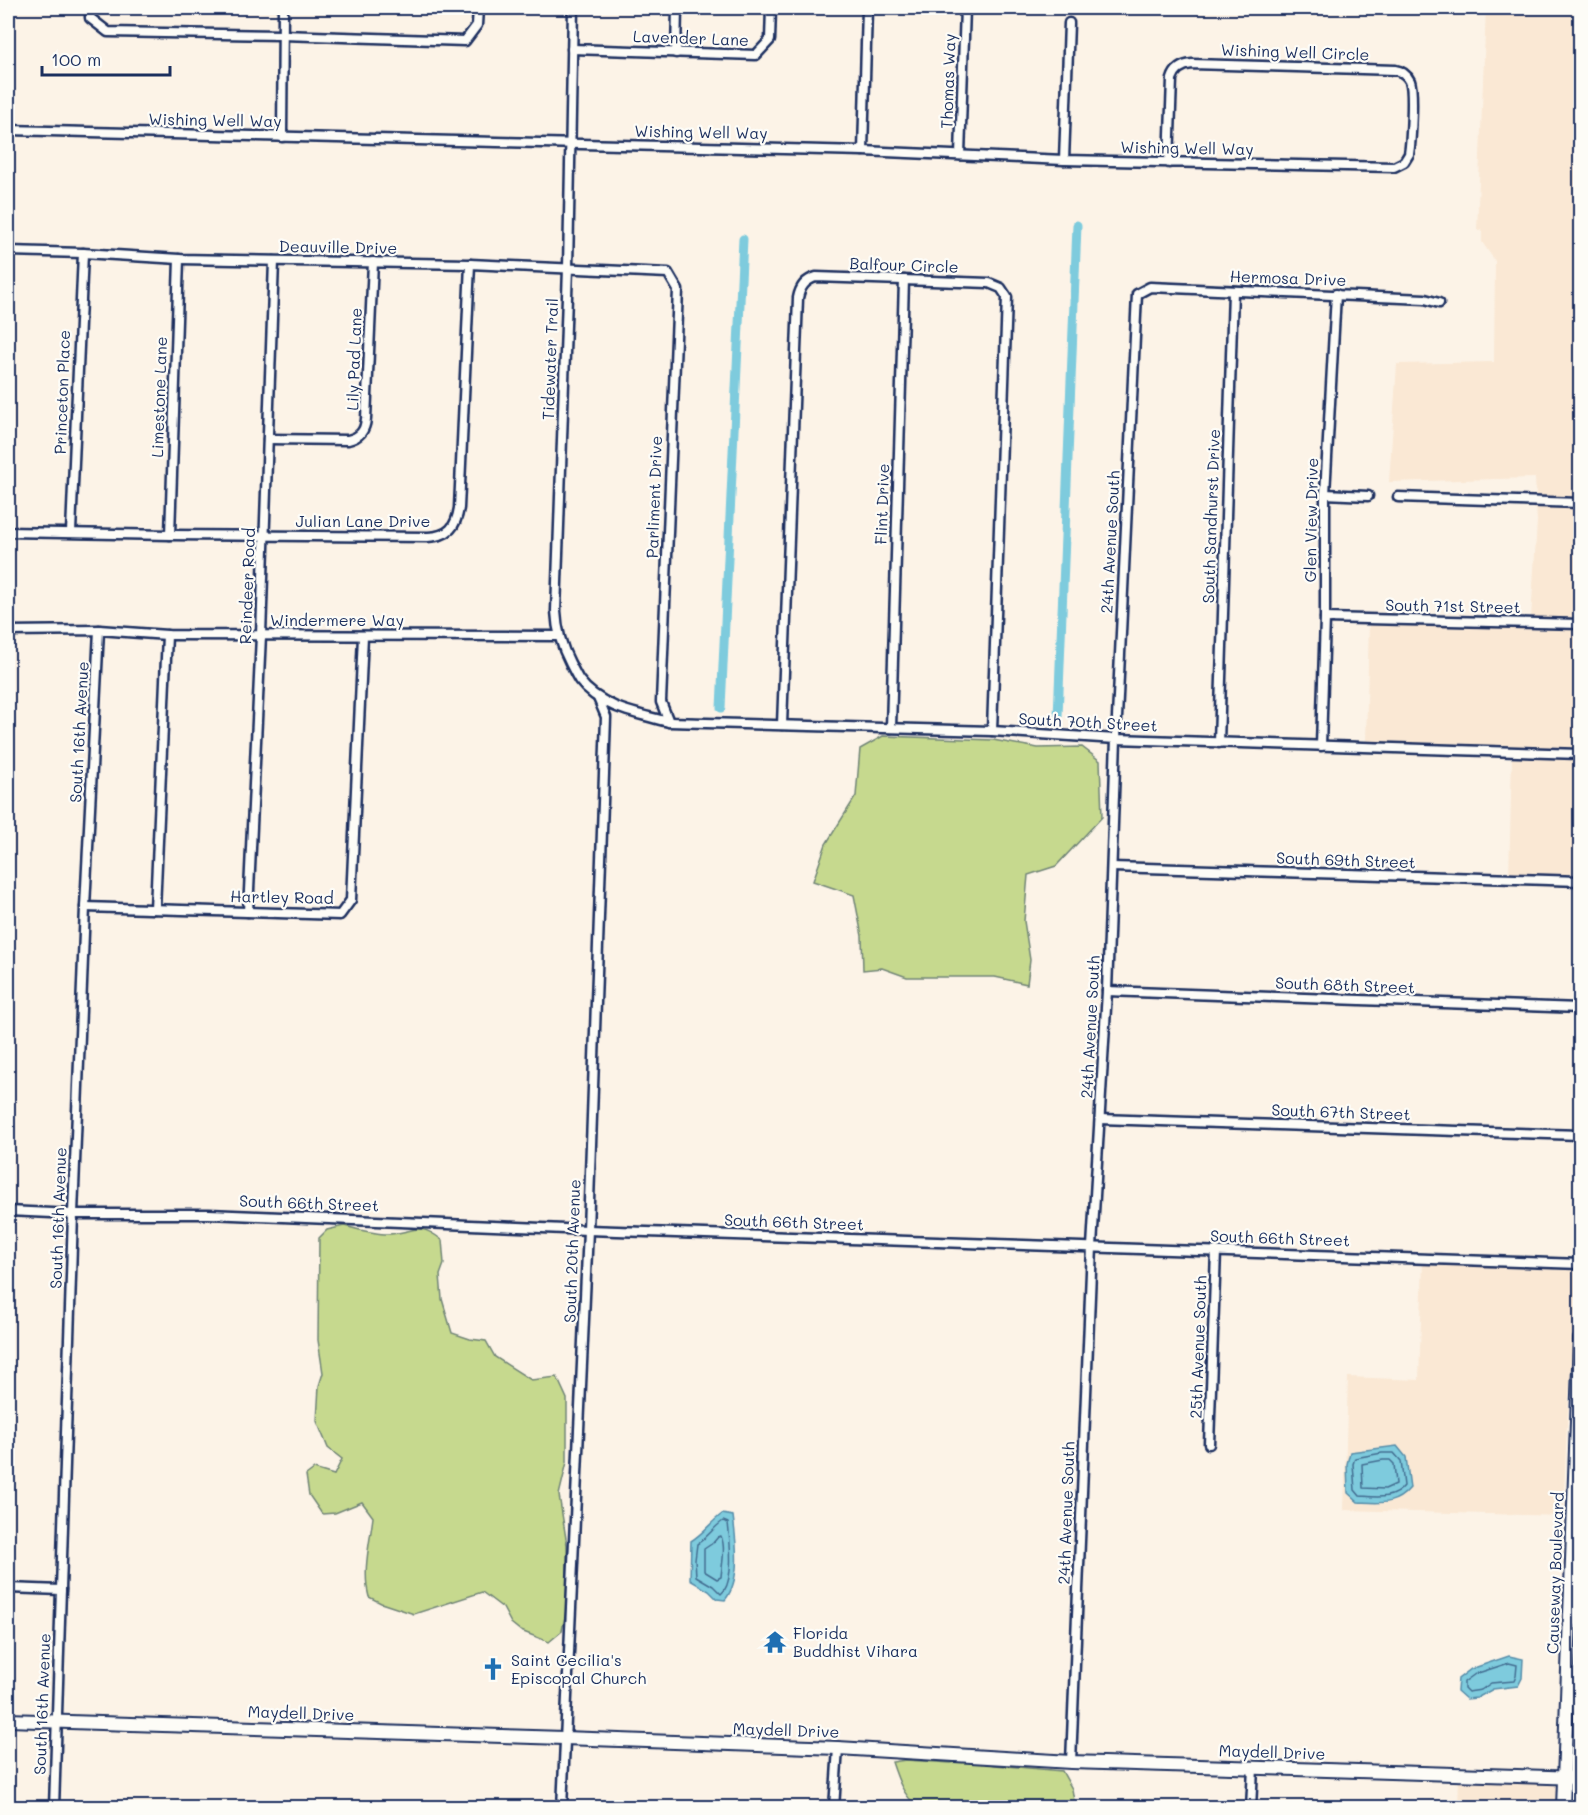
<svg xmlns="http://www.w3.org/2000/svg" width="1588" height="1815" font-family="Mali,sans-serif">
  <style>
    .built { fill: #fae8d4 }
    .green { fill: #c6d98e; stroke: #708476; stroke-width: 1.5 }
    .water { fill: #7ecbdd; stroke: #568daa; stroke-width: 1.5 }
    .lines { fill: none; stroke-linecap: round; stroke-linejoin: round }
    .shore { stroke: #436d91; stroke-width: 1.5 }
    .canal { stroke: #7ecbdd; stroke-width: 9 }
    .street-casing { stroke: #1b2f5e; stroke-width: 13 }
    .secondary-casing { stroke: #1b2f5e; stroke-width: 16 }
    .street { stroke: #fdfcf7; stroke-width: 8 }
    .secondary { stroke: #fdfcf7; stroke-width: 12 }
    .labels { text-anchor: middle; stroke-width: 4.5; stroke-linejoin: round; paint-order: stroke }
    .street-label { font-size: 16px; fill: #1b2f5e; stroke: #fdfcf7 }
    .poi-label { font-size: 16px; fill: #1b2f5e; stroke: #fdfcf7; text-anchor: start }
  </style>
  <rect width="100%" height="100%" fill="#fcf3e7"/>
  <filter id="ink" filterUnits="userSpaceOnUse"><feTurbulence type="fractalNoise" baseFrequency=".0167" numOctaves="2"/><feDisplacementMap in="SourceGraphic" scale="12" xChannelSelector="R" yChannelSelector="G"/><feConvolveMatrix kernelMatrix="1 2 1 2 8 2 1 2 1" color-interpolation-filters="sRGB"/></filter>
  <g filter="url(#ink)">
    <g class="built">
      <path d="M1486,8H1580V499L1536,497L1535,478L1389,482L1397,364L1494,362L1495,261L1482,242V230H1477Z"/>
      <path d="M1536,506L1580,508V620L1531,618L1537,521Z"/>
      <path d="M1369,623L1580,628V750L1471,747V744L1366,742Z"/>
      <path d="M1512,754L1580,760V881L1509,880Z"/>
      <path d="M1423,1261L1575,1270L1577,1281L1567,1425L1563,1516L1344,1510L1348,1377L1419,1380Z"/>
      <path d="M1459,1777L1570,1781L1568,1807L1458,1808Z"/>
    </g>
    <g class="green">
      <path d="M883,736L993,740L1038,748L1082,747L1100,761L1102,817L1056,866L1028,875L1024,921L1030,960L1027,984L995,977H907L882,968L863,970L862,936L854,895L813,881L826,844L856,796L860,749Z"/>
      <path d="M344,1226C357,1229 377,1235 390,1234C415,1232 418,1221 442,1240L444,1264L440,1275L442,1299L452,1333L470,1339L486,1341L495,1357L531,1380L557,1377L567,1399V1462L559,1495L567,1545V1606L562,1631L549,1642L521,1631L511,1623L503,1608L482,1592L414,1614L381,1603L369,1597C362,1571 370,1543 373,1517L362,1502L335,1513L322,1514L309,1495L306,1475L314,1469L334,1475L342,1459L328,1448L317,1421L319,1386L323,1373L318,1340L319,1238L327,1230Z"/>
      <path d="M971,1759L995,1765L1062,1771L1072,1789L1075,1807H918C903,1795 898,1780 892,1762L906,1760L951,1763Z"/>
    </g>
    <g class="water">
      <path d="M1397,1446L1406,1457L1410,1488C1395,1506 1380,1503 1358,1502L1348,1493L1347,1464L1350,1452Z"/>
      <path d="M722,1514L733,1516C736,1541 742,1579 725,1600L717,1599L709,1591L690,1580L691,1541C704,1533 710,1523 722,1514Z"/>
      <path d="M1509,1656L1523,1659L1522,1678L1518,1686L1493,1689L1477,1698L1466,1699L1457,1691L1458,1679L1471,1669Z"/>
    </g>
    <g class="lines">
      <g class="shore">
        <path d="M1382,1453H1394L1401,1461L1404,1486C1393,1500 1376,1497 1360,1496L1355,1490L1353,1464L1355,1458Z"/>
        <path d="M1383,1460H1390L1394,1464L1396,1484L1385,1489L1363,1488L1362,1464Z"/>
        <path d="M723,1521L728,1523C730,1539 735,1583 721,1594L713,1586L696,1576L695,1560L697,1544C708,1537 713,1528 723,1521Z"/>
        <path d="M721,1536C726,1548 722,1564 721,1577L717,1579L704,1571V1549L713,1543L718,1537Z"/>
        <path d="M1509,1663L1517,1665L1516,1676L1514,1681L1491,1683L1481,1690L1468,1692L1464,1688V1682L1475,1674Z"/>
      </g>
      <g class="canal">
        <path d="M721,708L743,239"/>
        <path d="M1058,717L1077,225"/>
      </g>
      <g class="street-casing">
        <g id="street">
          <path d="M90,8V18L108,32L282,35L465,41L477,25L478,8"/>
          <path d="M573,8L568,268L556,611C557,631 561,646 570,663C573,669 576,675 579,680C600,708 638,714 669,722L992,731L1116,739L1580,754"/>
          <path d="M572,49L756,55L770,40L771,8"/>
          <path d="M676,53L677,8"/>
          <path d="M8,130L863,151L1064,160L1394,167L1404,162L1409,154C1411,142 1414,91 1410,81C1407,75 1401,71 1395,70L1192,64C1182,65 1175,69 1172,79L1169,163"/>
          <path d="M282,137L283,8"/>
          <path d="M863,151L867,8"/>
          <path d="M960,155L965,8"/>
          <path d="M1064,160L1069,23"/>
          <path d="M8,251L83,253L179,259L470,264L668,273L678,290L661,702L669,722"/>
          <path d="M268,439L348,440C360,437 365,431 366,419L373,262"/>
          <path d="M1325,494L1368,496"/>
          <path d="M1398,497L1580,503"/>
          <path d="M8,532L170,535L428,537C449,536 456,527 459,508L470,264"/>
          <path d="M71,532L83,253"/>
          <path d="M170,535L179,259"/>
          <path d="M1325,618L1580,624"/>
          <path d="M8,631L99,630L167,635L558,636"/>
          <path d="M782,725L798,298C800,287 805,280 816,277L989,283L1001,288L1007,297L992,731"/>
          <path d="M891,728L904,280"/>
          <path d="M1219,743L1233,291"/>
          <path d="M1321,746L1325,618V494L1336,294"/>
          <path d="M1112,867L1580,881"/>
          <path d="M85,907L340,915L351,900L363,636"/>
          <path d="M155,909L167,635"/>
          <path d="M248,912L261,635L274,261"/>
          <path d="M1107,991L1580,1008"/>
          <path d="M1100,1119L1580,1135"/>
          <path d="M8,1211L73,1214H209L588,1230L1580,1264"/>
          <path d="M1209,1444L1216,1251"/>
          <path d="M8,1588L61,1590"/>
          <path d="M1071,1762L1092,1247L1107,991L1116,739L1137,294L1150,287L1425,299L1439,303"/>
          <path d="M54,1808L73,1214L85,907L99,630"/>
          <path d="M562,1808L588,1230L606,717L598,698"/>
          <path d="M834,1808L838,1748"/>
          <path d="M1251,1808L1253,1768"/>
        </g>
      </g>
      <g class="secondary-casing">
        <g id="secondary">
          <path d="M8,1720L564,1738L838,1748L1071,1762L1579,1778"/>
          <path d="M1563,1808L1580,1339"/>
          <path d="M1577,1808L1580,1733"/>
        </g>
      </g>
      <use href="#street" class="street"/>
      <use href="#secondary" class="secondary"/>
    </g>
  </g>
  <defs>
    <g id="temple-bare" transform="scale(1.8)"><path d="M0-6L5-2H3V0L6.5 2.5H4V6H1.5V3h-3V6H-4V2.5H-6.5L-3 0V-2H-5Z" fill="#1f6fb2" stroke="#fdfcf7" stroke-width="2.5" paint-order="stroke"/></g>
    <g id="church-bare" transform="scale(1.8)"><path d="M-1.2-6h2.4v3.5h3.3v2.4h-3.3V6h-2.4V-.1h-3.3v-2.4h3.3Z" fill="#1f6fb2" stroke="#fdfcf7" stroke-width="2.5" paint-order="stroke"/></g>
  </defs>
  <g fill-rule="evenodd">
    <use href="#temple-bare" x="775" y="1642"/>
    <use href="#church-bare" x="493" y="1669"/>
  </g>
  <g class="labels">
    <g class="street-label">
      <text transform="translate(691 38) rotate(2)" y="6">Lavender Lane</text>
      <text transform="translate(1295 52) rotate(2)" y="6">Wishing Well Circle</text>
      <text transform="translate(948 81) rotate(-88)" y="6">Thomas Way</text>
      <text transform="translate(215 120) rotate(1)" y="6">Wishing Well Way</text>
      <text transform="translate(701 132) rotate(1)" y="6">Wishing Well Way</text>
      <text transform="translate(1187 148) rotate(1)" y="6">Wishing Well Way</text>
      <text transform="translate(338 247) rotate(1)" y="6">Deauville Drive</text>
      <text transform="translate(904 265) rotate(2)" y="6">Balfour Circle</text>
      <text transform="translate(1288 278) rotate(2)" y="6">Hermosa Drive</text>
      <text transform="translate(354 359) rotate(-88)" y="6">Lily Pad Lane</text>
      <text transform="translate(550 359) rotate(-88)" y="6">Tidewater Trail</text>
      <text transform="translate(62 392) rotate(-88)" y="6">Princeton Place</text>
      <text transform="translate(159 397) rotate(-88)" y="6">Limestone Lane</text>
      <text transform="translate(654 497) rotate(-88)" y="6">Parliment Drive</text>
      <text transform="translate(882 504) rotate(-88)" y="6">Flint Drive</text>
      <text transform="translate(1211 516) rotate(-88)" y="6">South Sandhurst Drive</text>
      <text transform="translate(1311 520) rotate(-89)" y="6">Glen View Drive</text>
      <text x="363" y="527">Julian Lane Drive</text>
      <text transform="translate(1110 542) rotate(-87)" y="6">24th Avenue South</text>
      <text transform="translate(247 586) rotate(-88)" y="6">Reindeer Road</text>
      <text transform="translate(1453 606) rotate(1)" y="6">South 71st Street</text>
      <text x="337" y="626">Windermere Way</text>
      <text transform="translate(1088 722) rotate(3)" y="6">South 70th Street</text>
      <text transform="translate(79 732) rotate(-87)" y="6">South 16th Avenue</text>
      <text transform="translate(1346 860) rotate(2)" y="6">South 69th Street</text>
      <text transform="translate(282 897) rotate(1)" y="6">Hartley Road</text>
      <text transform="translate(1345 985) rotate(2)" y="6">South 68th Street</text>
      <text transform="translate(1090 1027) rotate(-87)" y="6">24th Avenue South</text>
      <text transform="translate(1341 1112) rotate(2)" y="6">South 67th Street</text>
      <text transform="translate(309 1203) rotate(2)" y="6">South 66th Street</text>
      <text transform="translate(58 1218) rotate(-88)" y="6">South 16th Avenue</text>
      <text transform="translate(794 1222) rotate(2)" y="6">South 66th Street</text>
      <text transform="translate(1280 1238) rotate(2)" y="6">South 66th Street</text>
      <text transform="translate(572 1251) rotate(-88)" y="6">South 20th Avenue</text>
      <text transform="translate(1198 1347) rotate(-88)" y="6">25th Avenue South</text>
      <text transform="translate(1066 1513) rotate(-88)" y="6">24th Avenue South</text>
      <text transform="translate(1555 1573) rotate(-88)" y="6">Causeway Boulevard</text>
      <text transform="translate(42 1704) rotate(-88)" y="6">South 16th Avenue</text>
      <text transform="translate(301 1713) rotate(2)" y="6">Maydell Drive</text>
      <text transform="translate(786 1730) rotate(2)" y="6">Maydell Drive</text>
      <text transform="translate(1272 1752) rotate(2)" y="6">Maydell Drive</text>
    </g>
    <g class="poi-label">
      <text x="793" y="1639">Florida<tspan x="793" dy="18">Buddhist Vihara</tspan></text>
      <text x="511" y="1666">Saint Cecilia's<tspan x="511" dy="18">Episcopal Church</tspan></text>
    </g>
  </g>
  <rect width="1588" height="1815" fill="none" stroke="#fdfcf7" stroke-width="30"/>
  <rect x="15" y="15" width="1558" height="1785" fill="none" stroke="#1b2f5e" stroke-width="2" filter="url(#ink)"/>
  <path d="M42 66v9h128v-9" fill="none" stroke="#1b2f5e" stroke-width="3"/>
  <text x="51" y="66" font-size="18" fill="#1b2f5e" stroke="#fdfcf7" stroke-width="4.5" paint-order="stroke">100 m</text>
</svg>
